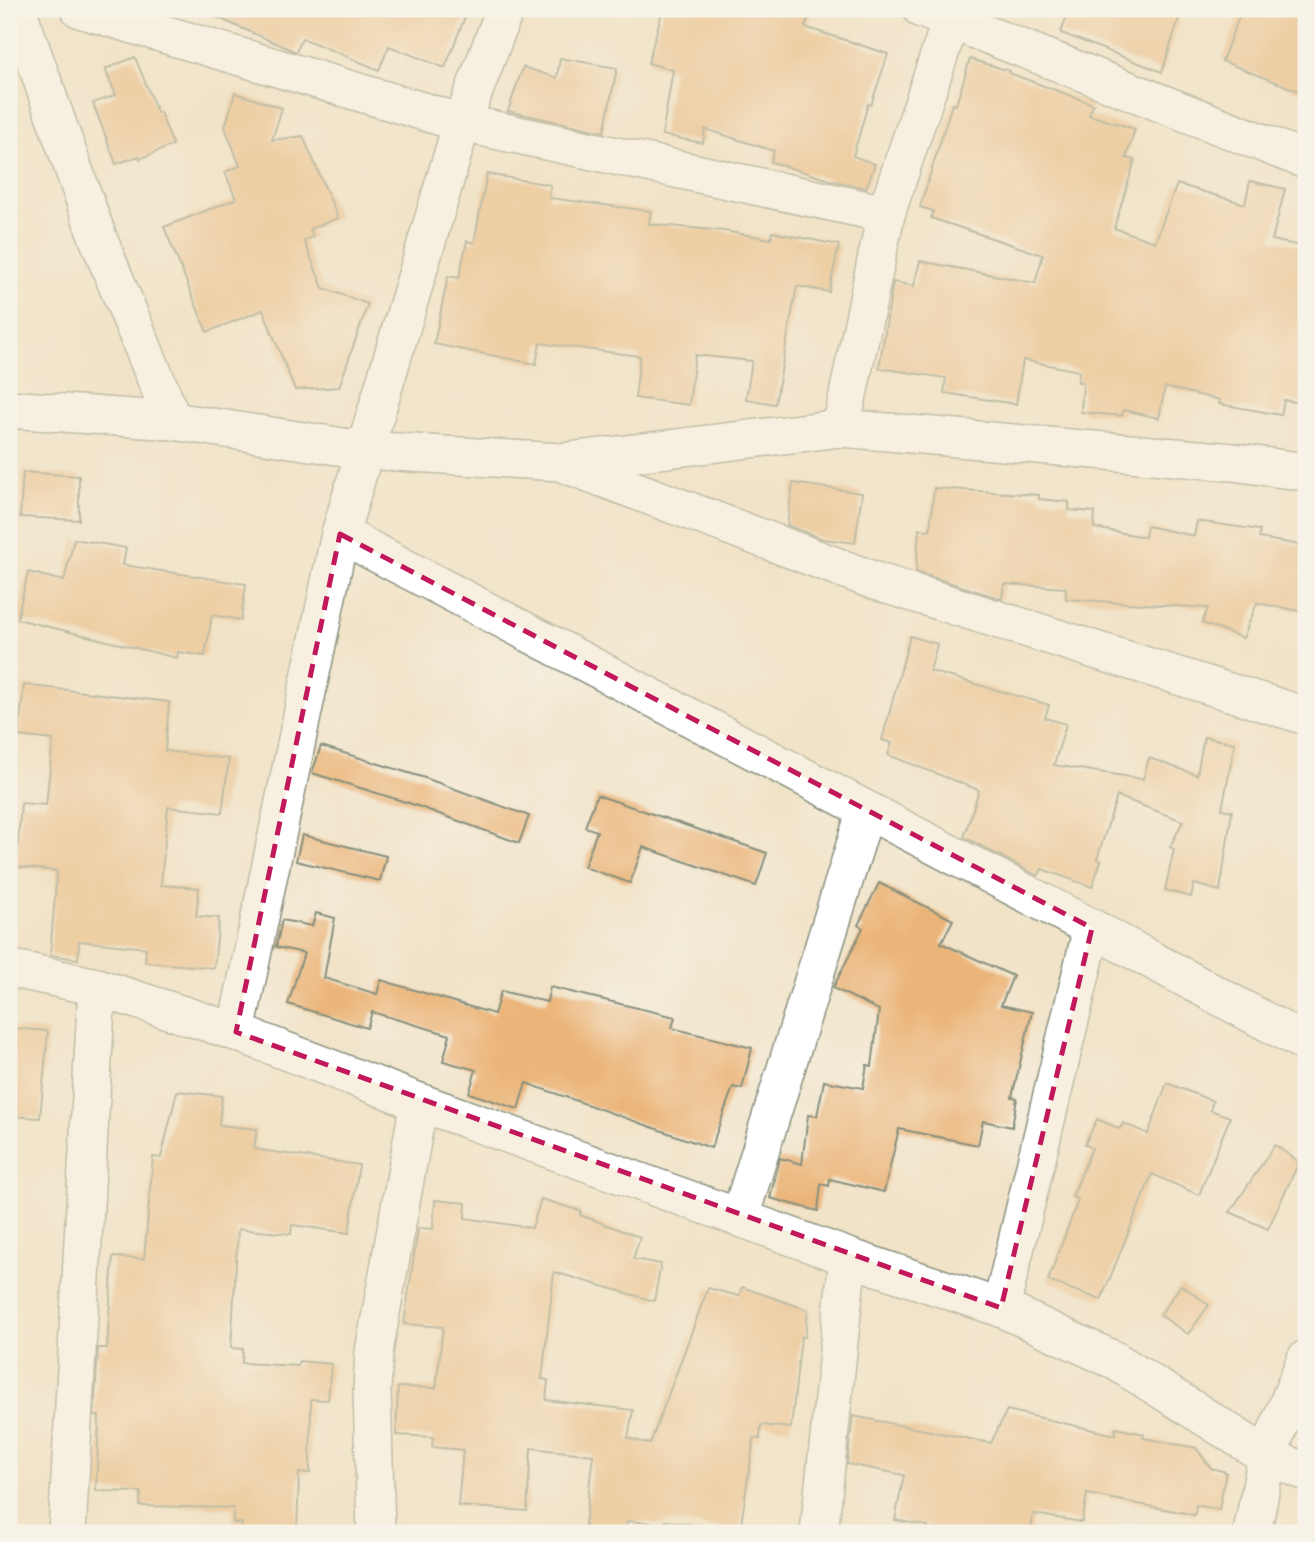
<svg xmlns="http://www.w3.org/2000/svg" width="1315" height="1542" font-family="'Libre Bodoni',serif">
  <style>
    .building { fill: #ebb579 }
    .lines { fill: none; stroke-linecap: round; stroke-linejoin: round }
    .minor-casing { stroke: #88907e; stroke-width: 40 }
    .minor { stroke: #fff; stroke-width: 37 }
    .marked { fill: none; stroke: #c2185b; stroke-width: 5; stroke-dasharray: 14 9; stroke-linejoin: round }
  </style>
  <rect width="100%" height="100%" fill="#f7f3e8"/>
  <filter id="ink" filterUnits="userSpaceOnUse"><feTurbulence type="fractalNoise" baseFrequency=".0143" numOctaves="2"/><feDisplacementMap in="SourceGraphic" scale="14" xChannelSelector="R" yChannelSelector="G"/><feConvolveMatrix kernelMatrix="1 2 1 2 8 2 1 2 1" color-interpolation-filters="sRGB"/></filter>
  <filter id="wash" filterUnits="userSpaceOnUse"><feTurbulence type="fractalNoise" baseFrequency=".00686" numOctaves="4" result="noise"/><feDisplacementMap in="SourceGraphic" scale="28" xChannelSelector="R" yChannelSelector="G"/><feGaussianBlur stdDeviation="1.57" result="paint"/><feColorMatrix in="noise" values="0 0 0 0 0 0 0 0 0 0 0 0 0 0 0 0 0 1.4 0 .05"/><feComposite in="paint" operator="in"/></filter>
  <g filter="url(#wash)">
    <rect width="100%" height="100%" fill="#f1e3c8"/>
    <g id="blocks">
      <g class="building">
        <path d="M198,9H468L445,68L389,46L379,70L302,38L296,52L294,51Z"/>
        <path d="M663,9H811L805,27L888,54L871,105L868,104L853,156L875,164L866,188L830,180L771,162L774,151L705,129L703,143L662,135L673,70L648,63Z"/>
        <path d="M1069,9H1182L1162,72L1061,33Z"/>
        <path d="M1242,9H1306V94L1222,61Z"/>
        <path d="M135,57L157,112H160L173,145L140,159L139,156L116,164L93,103L116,95L105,69Z"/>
        <path d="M560,58L617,68L604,132L508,111L523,67L557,78Z"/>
        <path d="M970,59L1010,71L1009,73L1093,104L1089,115L1135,129L1126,158L1135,160L1114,228L1155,242L1177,184L1245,204L1250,181L1285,189L1272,240L1306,247V404L1284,400L1281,415L1219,404L1220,400L1165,387L1159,418L1123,410L1122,416L1081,412L1083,382H1078L1079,371L1023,360L1016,404L944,393L946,378L879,368L893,282L914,286L920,261L1035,283L1043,255L931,218L933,211L920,207L952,104L956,105Z"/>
        <path d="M235,93L282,108L272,140L303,136L338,218L310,229L313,237L304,241L323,288L368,304L339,387L295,390L263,310L207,332L164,227L236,199L225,172L240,166L225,127Z"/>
        <path d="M487,174L551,185L549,198L651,211L649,224L724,231L771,239L772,232L839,245L829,292L797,286L775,404L746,399L752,361L695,355L689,405L635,398L640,356L540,343L536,364L434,344L448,276L459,278L467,241L474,243Z"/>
        <path d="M23,472L79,476V520L20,517Z"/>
        <path d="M793,483L862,493L855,543L823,539L787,525Z"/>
        <path d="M934,488L1039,495V499L1069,502V510L1095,512L1094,528L1145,537L1147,526L1194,536L1197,521L1260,530L1259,538L1306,546V612L1257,603L1243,638L1202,623L1208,608L1066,599V588L1004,584L1002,599L916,572L919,529L930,530Z"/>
        <path d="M74,539L126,548L123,565L246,584L241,620L212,615L205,656L178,652L177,658L17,619L28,572L64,581Z"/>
        <path d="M910,636L937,644L930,671L1049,705L1045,718L1066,724L1054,765L1143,779L1149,758L1197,775L1204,737L1235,743L1222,809L1232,811L1220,891L1194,884L1191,897L1165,890L1174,849L1170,847L1183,821L1117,796L1097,859L1101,861L1092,887L1042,869L1038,876L964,837L979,790L888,755L892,743L882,740Z"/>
        <path d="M24,685L169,702L165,751L229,759L222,813L168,807L161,885L199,888L196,916L219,918L214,968L145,962L146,948L79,941L78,959L50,955L57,871L16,867L21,803L46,805L53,740L18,736Z"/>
        <path d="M321,746L425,778L529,816L519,843L412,804L312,773Z"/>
        <path d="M597,795L767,853L756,886L643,847L630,883L584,867L597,831L585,827Z"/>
        <path d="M302,835L386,856L380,881L296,861Z"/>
        <path d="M879,883L953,920L941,943L1013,976L1001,1005L1032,1012L1012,1097L1017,1098L1012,1127L983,1121L978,1145L899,1129L884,1192L830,1179L829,1186L821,1184L818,1211L770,1198L780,1158L802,1164L808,1115L817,1116L824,1081L863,1088L867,1065L872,1066L879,1010L833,988L863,928L858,925Z"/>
        <path d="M316,913L335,918L324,978L377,994L381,980L494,1014L501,991L547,1002L550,987L675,1017L672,1028L752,1048L742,1089L733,1087L711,1148L526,1083L518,1109L469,1093L476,1070L443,1061L450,1035L372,1012L367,1028L288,1004L304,953L276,947L282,920L312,926Z"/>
        <path d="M9,1028L48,1031L40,1118L9,1116Z"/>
        <path d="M1167,1083L1213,1101L1210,1110L1230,1117L1199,1195L1152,1174L1101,1300L1048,1281L1078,1200L1072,1197L1092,1148L1085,1144L1097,1119L1120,1129L1123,1123L1148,1134Z"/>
        <path d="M177,1091L222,1096L219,1125L257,1129L254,1149L359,1165L349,1233L292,1225L291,1234L238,1229L231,1348L243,1349L242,1363L298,1366L299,1361L331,1364L328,1400L311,1399L310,1473H299L297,1533H241L242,1523H233V1508L140,1506L141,1492L96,1491L99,1416H94L98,1348H107L113,1257L144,1259L153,1157L161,1158Z"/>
        <path d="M1275,1145L1299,1162L1268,1229L1230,1212Z"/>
        <path d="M541,1199L581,1211L580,1215L640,1237L633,1259L661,1264L654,1301L554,1272L542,1379L548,1380L546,1400L633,1410L628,1438L650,1444L708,1288L739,1296L742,1287L808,1310L805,1337H801L791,1428L761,1425L760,1439L754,1438L740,1531L666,1521V1524L627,1521L625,1533H584L593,1455L531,1448L527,1511L458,1506L463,1450L432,1447L433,1437L396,1435L398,1387L436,1388L443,1327L404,1324L418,1228L433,1229L435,1200L466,1203L465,1218L532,1228Z"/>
        <path d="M1181,1285L1209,1305L1188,1334L1160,1315Z"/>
        <path d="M1007,1410L1115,1435L1116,1428L1144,1434L1143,1438L1196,1448L1211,1468L1226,1472L1219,1510L1196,1505L1195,1515L1087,1494L1082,1522L1033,1514L1031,1533H927L928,1526L895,1520L904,1475L847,1464L853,1416L991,1443Z"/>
      </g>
    </g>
  </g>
  <g filter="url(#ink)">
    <use href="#blocks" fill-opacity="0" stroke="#88907e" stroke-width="2"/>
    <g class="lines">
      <g class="minor-casing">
        <g id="minor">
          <path d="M17,9L98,238L173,421"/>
          <path d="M80,9L462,123L886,214"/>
          <path d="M505,9L462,123L340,534L1092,928L1306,1043"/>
          <path d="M922,9L1306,160"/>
          <path d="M9,409L173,421L363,450L560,462L841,428L1233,462L1306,472"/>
          <path d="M841,428L886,214L951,20"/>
          <path d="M565,464L875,581L1306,716"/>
          <path d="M9,968L97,987L236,1032L419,1102L848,1257L1001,1308L1114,1360L1267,1456L1306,1472"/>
          <path d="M236,1032L340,534"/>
          <path d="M740,1217L866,810"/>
          <path d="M1001,1308L1092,928"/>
          <path d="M67,1533L97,987"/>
          <path d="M376,1533L372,1390L374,1352L419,1102"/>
          <path d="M819,1533L848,1257"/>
          <path d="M1252,1533L1267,1456L1306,1359"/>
        </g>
      </g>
      <use href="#minor" class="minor"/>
    </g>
  </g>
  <path d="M0 0H1315V1542H0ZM340,534L1092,928L1001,1308L236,1032Z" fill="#f1e3c8" fill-opacity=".55" fill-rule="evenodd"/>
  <path class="marked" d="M340,534L1092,928L1001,1308L236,1032Z"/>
  <rect width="1315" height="1542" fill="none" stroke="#f7f3e8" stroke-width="35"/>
</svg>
